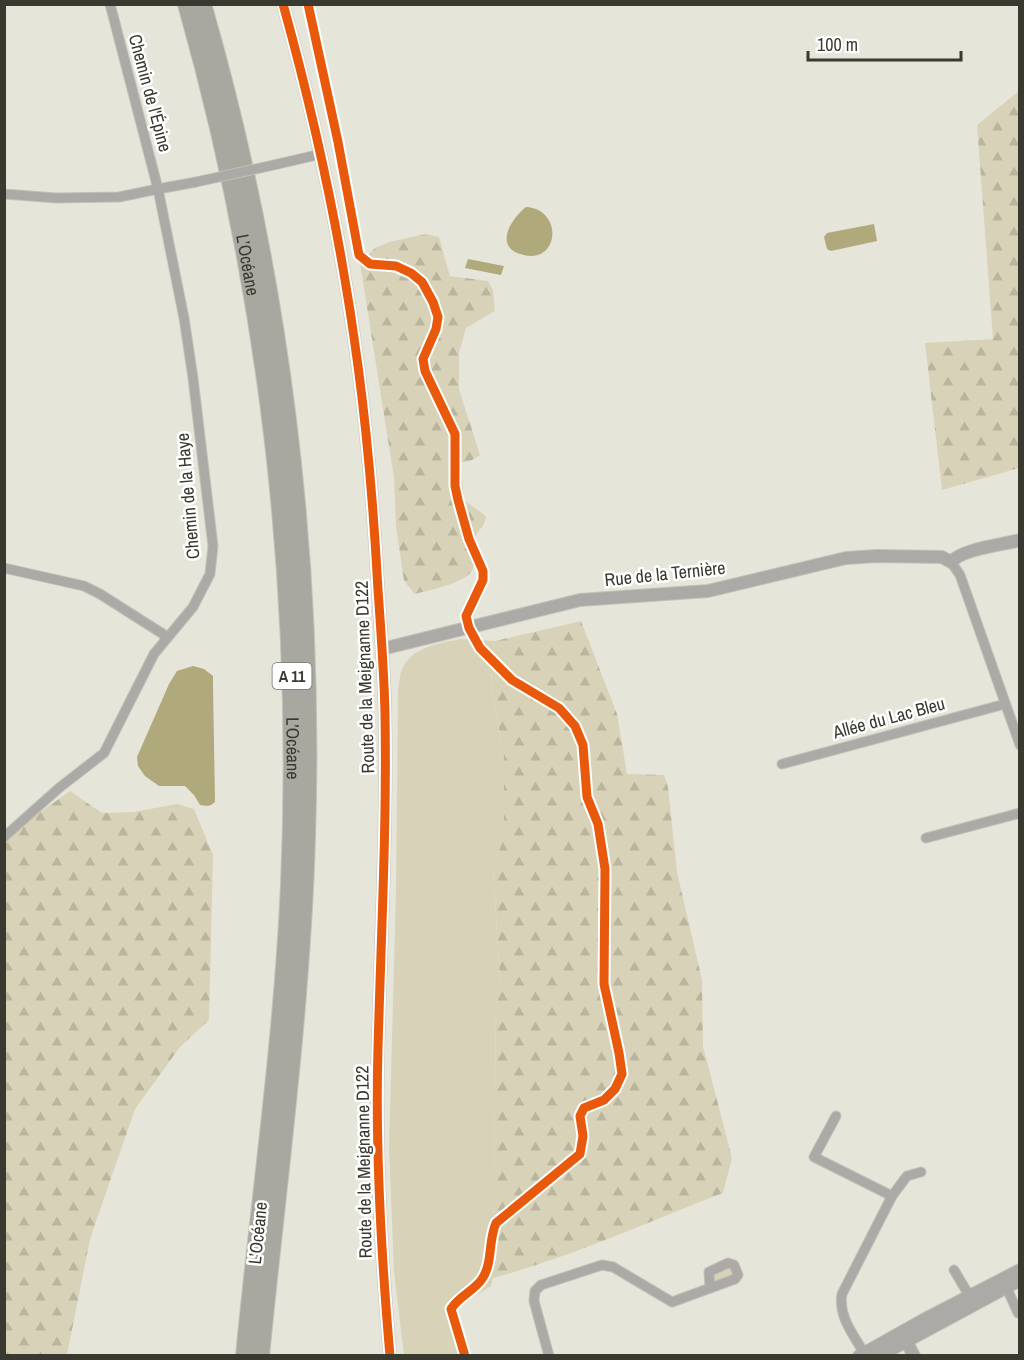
<svg xmlns="http://www.w3.org/2000/svg" width="1024" height="1360" font-family="'Archivo Narrow',sans-serif">
  <style>
    .grass { fill: #d8d3b8 }
    .forest { fill: url(#forest-firs) }
    .water { fill: #b0a97c }
    .lines { fill: none; stroke-linecap: round; stroke-linejoin: round }
    .minor-casing { stroke: #c3c2b8; stroke-width: 11 }
    .tertiary-casing { stroke: #c3c2b8; stroke-width: 14 }
    .motorway-casing { stroke: #c3c2b8; stroke-width: 20 }
    .minor { stroke: #abaaa6; stroke-width: 9 }
    .tertiary { stroke: #abaaa6; stroke-width: 12 }
    .motorway { stroke: #a8a8a1; stroke-width: 18 }
    .minor-bridge-casing { stroke: #c3c2b8; stroke-width: 11; stroke-linecap: butt }
    .minor-bridge { stroke: #abaaa6; stroke-width: 9 }
    .cycleway-casing { stroke: #fff; stroke-width: 13 }
    .cycleway { stroke: #e8590c; stroke-width: 9 }
    .labels { text-anchor: middle; stroke-width: 5; stroke-linejoin: round; paint-order: stroke }
    .shield { fill: #fff; stroke: #75746e; stroke-width: 1.5 }
    .shield-label { font-size: 16px; font-weight: bold; fill: #3a3930 }
    .street-label { font-size: 18px; fill: #3a3930; stroke: #fff }
  </style>
  <defs>
    <pattern id="forest-firs" width="22" height="20" patternUnits="userSpaceOnUse" patternTransform="scale(1.5)"><rect width="22" height="20" fill="#d8d3b8"/><path d="M5 1l3.5 6h-7zM16 11l3.5 6h-7z" fill="#bab69e"/></pattern>
  </defs>
  <rect width="100%" height="100%" fill="#e6e5d9"/>
  <g class="grass">
    <path d="M461,639L495,641L491,682L504,757V838L493,866L500,979L496,1003L493,1278L491,1286L455,1308L468,1355H404L394,1272L389,1147L396,892L398,690C399,683 400,673 403,667C414,646 441,643 461,639Z"/>
    <path d="M728,1267L733,1270L732,1276L717,1282L713,1281L712,1275Z"/>
  </g>
  <g class="forest">
    <path d="M1019,91V468L942,490L925,343L993,339L977,125Z"/>
    <path d="M426,234L439,237L450,276L488,281L493,290L495,311L466,328L459,353V389L480,455L472,460L461,463L464,500L486,516C484,530 480,526 476,536C471,545 476,558 473,568C469,583 429,590 415,594L404,581L396,526L394,478L360,263L375,248L389,242Z"/>
    <path d="M581,621L617,714L627,774L664,775L668,787L677,872L702,980L703,1046L732,1158L723,1193C647,1222 572,1257 493,1278L496,1003L500,978L493,866L504,838V757L491,682L495,641Z"/>
    <path d="M70,791L102,813L134,812L177,804L194,809L213,855L209,1020L180,1047L135,1109L90,1239L67,1355H5L4,838Z"/>
  </g>
  <g class="water">
    <path d="M526,207C564,209 560,267 520,254C493,245 513,217 526,207Z"/>
    <path d="M874,224L877,241L831,251L827,249L824,237L827,233Z"/>
    <path d="M468,259L504,266L501,275L465,268Z"/>
    <path d="M193,666L204,669L213,676V685L215,802C210,807 206,806 200,805L194,795L185,786H159L145,776L138,766L137,757L169,684L177,671Z"/>
  </g>
  <g class="lines">
    <g class="minor-casing">
      <g id="minor">
        <path d="M278,164L321,154"/>
        <path d="M4,194L56,198L119,197L158,189L110,4"/>
        <path d="M951,562L960,575L1020,745"/>
        <path d="M4,568L84,586L100,594L163,634L166,639"/>
        <path d="M782,764L1005,704"/>
        <path d="M4,837L59,788L104,753L154,654L193,607L210,574L213,546L193,378L184,318L158,189L196,182"/>
        <path d="M926,838L1020,813"/>
        <path d="M836,1116L814,1157L892,1196L907,1176L921,1172"/>
        <path d="M954,1270L973,1302"/>
        <path d="M1004,1282L1018,1313"/>
        <path d="M864,1353C853,1334 838,1316 842,1294L892,1196"/>
        <path d="M549,1356L534,1301L535,1291L541,1285L602,1265L613,1267L672,1302L735,1279L738,1275L734,1265L728,1263L709,1272L710,1288"/>
      </g>
    </g>
    <g class="tertiary-casing">
      <g id="tertiary">
        <path d="M283,4C316,123 342,244 358,366C368,440 374,516 378,590C381,631 384,672 385,713C387,825 381,936 378,1048C375,1151 381,1253 390,1356"/>
        <path d="M382,649L580,600L708,591L846,558L877,556L942,557L951,562C962,549 1002,545 1020,540"/>
        <path d="M902,1333L914,1356"/>
        <path d="M859,1356L925,1319L1020,1270"/>
        <path d="M879,1356L1020,1280"/>
      </g>
    </g>
    <g class="motorway-casing">
      <g id="motorway">
        <path id="s1" d="M187,4C268,290 303,588 290,885C283,1043 260,1199 245,1356"/>
        <path d="M202,4C280,274 315,557 306,837C301,1011 277,1183 260,1356"/>
      </g>
    </g>
    <use href="#minor" class="minor"/>
    <use href="#tertiary" class="tertiary"/>
    <use href="#motorway" class="motorway"/>
    <g class="minor-bridge-casing">
      <path id="minor-bridge" d="M196,182L278,164"/>
    </g>
    <use href="#minor-bridge" class="minor-bridge"/>
    <g class="cycleway-casing">
      <g id="cycleway">
        <path d="M283,4C316,123 342,244 358,366C368,440 374,516 378,590C381,631 384,672 385,713C387,825 381,936 378,1048C375,1151 381,1253 390,1356"/>
        <path d="M308,4L338,142L359,255L370,264L396,266L411,273L422,282L433,302L438,317L436,329L423,359L425,371L455,434V486L458,500L469,539L483,571V580L466,616L469,628L480,648L512,680L559,708L575,726L583,745L587,797L598,824L605,869L604,984L619,1053L622,1074L615,1089L604,1100L584,1108L580,1116L583,1136L580,1154L496,1223C488,1241 493,1263 482,1279C474,1291 459,1296 451,1309L465,1356"/>
      </g>
    </g>
    <use href="#cycleway" class="cycleway"/>
  </g>
  <g class="labels">
    <rect class="shield" x="272.5" y="663" width="39" height="26" rx="4.5"/>
    <g class="shield-label">
      <text x="292" y="682">A 11</text>
    </g>
    <g class="street-label">
      <text transform="translate(150 93) rotate(75)" y="6">Chemin de l'Épine</text>
      <text dy="6" stroke="none"><textPath href="#s1" startOffset="268">L’Océane</textPath></text>
      <text transform="translate(188 496) rotate(-95)" y="6">Chemin de la Haye</text>
      <text transform="translate(665 574) rotate(-6)" y="6">Rue de la Ternière</text>
      <text transform="translate(365 677) rotate(-92)" y="6">Route de la Meignanne D122</text>
      <text transform="translate(889 718) rotate(-15)" y="6">Allée du Lac Bleu</text>
      <text dy="6" stroke="none"><textPath href="#s1" startOffset="754">L’Océane</textPath></text>
      <text transform="translate(364 1162) rotate(-91)" y="6">Route de la Meignanne D122</text>
      <text transform="translate(258 1233) rotate(-84)" y="6">L’Océane</text>
    </g>
  </g>
  <rect width="1024" height="1360" fill="none" stroke="#3a3930" stroke-width="12"/>
  <path d="M808 51v9h153v-9" fill="none" stroke="#3a3930" stroke-width="3"/>
  <text x="817" y="51" font-size="18" fill="#3a3930" stroke="#ffffff" stroke-width="4.5" paint-order="stroke">100 m</text>
</svg>
